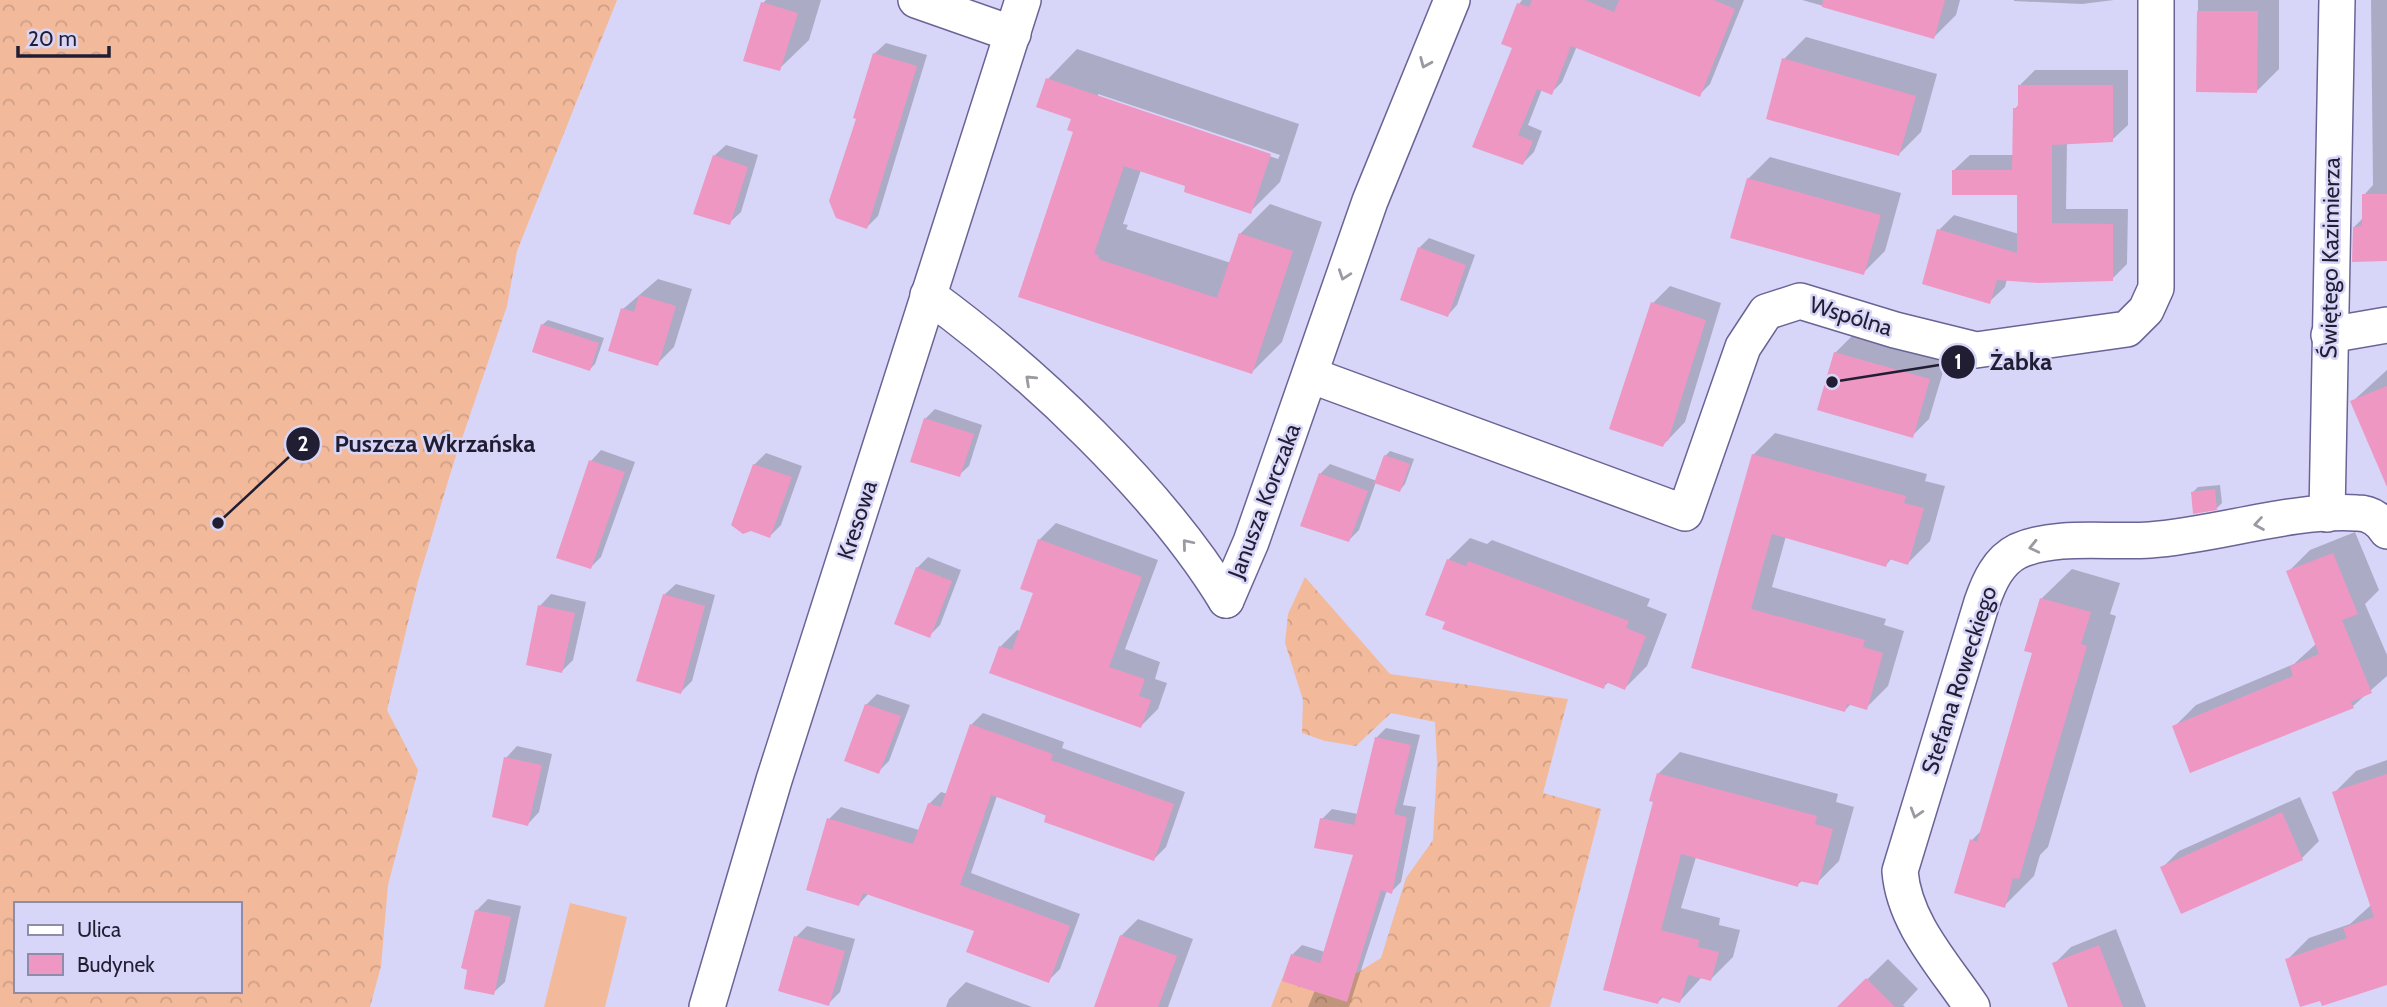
<svg xmlns="http://www.w3.org/2000/svg" width="2387" height="1007" font-family="Cabin,sans-serif">
  <style>
    .forest { fill: url(#forest-crowns); fill-rule: evenodd }
    .park { fill: #f2b99b }
    .shadow { fill: #0003; fill-rule: evenodd }
    .building { fill: #ee97c3 }
    .lines { fill: none; stroke-linecap: round; stroke-linejoin: round }
    .minor-casing { stroke: #696496; stroke-width: 38 }
    .minor { stroke: #fff; stroke-width: 35 }
    .oneway { stroke: #9b9aa3 }
    .labels { text-anchor: middle; stroke-width: 5; stroke-linejoin: round; paint-order: stroke }
    .street-label { font-size: 23px; fill: #211e33; stroke: #d8d6f8 }
    .leader { fill: none; stroke: #211e33; stroke-width: 2.5 }
    .callout-dot { fill: #211e33; stroke: #d8d6f8; stroke-width: 2.5 }
    .mark-label { font-size: 21px; text-anchor: middle; font-weight: bold; fill: #fff }
    .callout-label { font-size: 24px; text-anchor: middle; font-weight: bold; fill: #211e33; stroke: #d8d6f8; stroke-width: 5; stroke-linejoin: round; paint-order: stroke }
  </style>
  <defs>
    <pattern id="forest-crowns" width="20" height="18" patternUnits="userSpaceOnUse" patternTransform="scale(1.75)"><rect width="20" height="18" fill="#f2b99b"/><path d="M2 6a3 3 0 1 1 6 0M12 15a3 3 0 1 1 6 0" fill="none" stroke="#cf9f86"/></pattern>
  </defs>
  <rect width="100%" height="100%" fill="#d8d6f8"/>
  <g class="forest">
    <path d="M0,0H617L517,251L507,306L453,465L418,581L387,710L418,770L388,885L381,966L370,1007H0ZM16,904H240V991H16Z"/>
    <path d="M1305,577L1390,674L1568,699L1543,793L1601,809L1550,1007H1271L1290,958L1357,973L1381,958L1406,878L1433,840L1437,763L1435,722L1391,713L1356,746L1325,741L1302,733L1303,700L1285,643L1288,614Z"/>
  </g>
  <path class="park" d="M570,903L627,917L605,1007H544Z"/>
  <g class="shadow">
    <path d="M766,0H821L809,40L779,69L763,3Z"/>
    <path d="M1522,0H1744L1710,84L1699,95L1577,46L1562,82L1551,93L1542,89L1528,125L1542,131L1534,152L1523,163L1474,146L1514,47L1519,4Z"/>
    <path d="M1802,0H1960L1956,15L1934,37Z"/>
    <path d="M2114,0L2082,4L2014,1V0Z"/>
    <path d="M2198,0H2279V69L2257,91H2198Z"/>
    <path d="M2371,0H2387V259L2354,227L2363,218L2364,195L2373,185Z"/>
    <path d="M1806,37L1937,74L1921,132L1899,154L1784,59Z"/>
    <path d="M886,43L927,55L878,216L867,227L858,118L874,54Z"/>
    <path d="M1077,49L1299,124L1280,182L1250,212L1187,185L1141,170L1123,224L1128,225L1126,229L1231,263L1240,234L1270,204L1322,222L1282,342L1252,372L1020,296L1076,131L1073,118L1048,79ZM1098,94L1280,155L1278,159L1098,97Z"/>
    <path d="M2035,70H2128V125L2112,140L2067,142L2066,209H2128L2127,264L2112,279H2007L2005,287L1989,302L1939,230L1954,215L2019,234V193L1954,170L1970,155H2014L2015,109L2019,104L2020,85Z"/>
    <path d="M726,145L758,155L741,212L729,223L714,156Z"/>
    <path d="M1770,157L1901,193L1885,251L1863,273L1748,179Z"/>
    <path d="M1429,238L1475,255L1457,305L1448,315L1402,298L1420,247Z"/>
    <path d="M658,279L692,289L674,347L657,364L623,309Z"/>
    <path d="M1670,286L1721,303L1685,422L1663,445L1653,303Z"/>
    <path d="M548,320L604,338L595,364L590,369L542,325Z"/>
    <path d="M1852,336L1946,362L1929,419L1912,436L1835,353Z"/>
    <path d="M2387,370V440L2353,401Z"/>
    <path d="M935,409L982,425L969,466L959,475L925,419Z"/>
    <path d="M1775,433L1927,474L1925,481L1945,486L1930,541L1908,563L1892,558L1886,565L1786,536L1772,587L1886,619L1884,625L1904,631L1888,686L1866,708L1851,704L1845,710L1693,666L1753,455Z"/>
    <path d="M601,450L635,462L601,557L591,567L558,557L591,461Z"/>
    <path d="M1390,451L1414,459L1405,484L1400,490L1376,482L1359,530L1349,540L1320,474L1330,464L1377,481L1385,456Z"/>
    <path d="M766,453L802,466L781,525L770,536L754,465Z"/>
    <path d="M2220,485L2222,503L2217,508L2193,492L2198,487Z"/>
    <path d="M1056,523L1158,560L1125,649L1160,662L1155,679L1167,683L1158,709L1141,726L1000,647L1017,630L1021,631L1035,592L1039,540Z"/>
    <path d="M2355,532L2379,590L2365,604L2387,655V676L2353,706L2174,727L2196,705L2294,664L2317,643L2288,572L2310,550Z"/>
    <path d="M1470,538L1487,544L1492,540L1650,599L1647,606L1667,614L1647,666L1625,688L1609,682L1603,687L1448,560Z"/>
    <path d="M928,557L961,570L940,625L929,636L917,568Z"/>
    <path d="M2072,569L2120,583L2110,614L2116,616L2048,847L2040,855L2034,876L2004,906L1972,840L1982,830L2034,652L2042,598Z"/>
    <path d="M676,584L715,595L692,681L681,692L664,595Z"/>
    <path d="M551,594L586,602L573,660L562,671L540,606Z"/>
    <path d="M877,694L910,705L889,761L878,772L866,705Z"/>
    <path d="M983,713L1064,742L1062,748L1185,792L1166,847L1154,859L997,796L971,873L1080,914L1060,969L1048,981L976,929L869,893L859,904L829,819L841,807L919,830L929,804L941,792L948,794L971,725Z"/>
    <path d="M1386,728L1420,735L1403,805L1416,807L1401,882L1391,892L1387,890L1349,1007H1308L1315,990L1292,955L1302,945L1325,952L1355,854L1322,819L1332,809L1358,814L1376,738Z"/>
    <path d="M517,746L552,754L539,812L528,824L506,758Z"/>
    <path d="M1680,752L1838,794L1836,802L1854,807L1839,861L1817,883L1803,880L1797,885L1696,857L1681,908L1720,918L1719,925L1740,930L1733,957L1711,979L1702,977L1680,1001L1664,996L1658,1002L1655,801L1658,774Z"/>
    <path d="M2387,760V983L2287,960L2309,938L2350,924L2371,905L2334,793L2356,771Z"/>
    <path d="M2300,797L2319,841L2302,858L2162,868L2179,851Z"/>
    <path d="M488,899L521,906L505,982L493,993L476,911Z"/>
    <path d="M1138,919L1193,939L1168,1007H1096L1121,936Z"/>
    <path d="M807,926L855,939L840,992L828,1004L796,937Z"/>
    <path d="M2116,929L2146,1007H2070L2054,964L2071,947Z"/>
    <path d="M1888,959L1918,989L1903,1005L1905,1007H1839Z"/>
    <path d="M966,982L1032,1007H946L949,999Z"/>
  </g>
  <g class="building">
    <path d="M1532,0H1585L1614,12L1619,0H1714L1735,9L1700,97L1571,46L1552,95L1537,89L1518,135L1533,141L1523,165L1472,147L1512,48L1501,44L1517,3L1529,7Z"/>
    <path d="M1823,0H1945L1934,39L1822,7Z"/>
    <path d="M761,2L798,13L780,71L743,61Z"/>
    <path d="M2197,11H2258L2257,93L2196,92Z"/>
    <path d="M873,53L917,66L867,229L836,218L829,201L856,119L853,118Z"/>
    <path d="M1782,58L1916,96L1899,156L1766,119Z"/>
    <path d="M1046,78L1271,154L1251,214L1184,192L1185,186L1124,166L1094,254L1099,255L1098,259L1217,298L1239,233L1293,251L1252,374L1018,297L1073,132L1067,130L1071,119L1036,107Z"/>
    <path d="M2018,85H2113V142L2052,145V223L2113,224V281L2038,283L1997,280L1990,304L1922,284L1937,229L2017,253V195H1952V170H2012L2013,108H2018Z"/>
    <path d="M713,155L748,167L730,225L693,214Z"/>
    <path d="M1747,178L1881,215L1864,275L1730,238Z"/>
    <path d="M2362,194H2387V261L2352,262L2353,227L2362,226Z"/>
    <path d="M1418,247L1466,265L1448,317L1400,300Z"/>
    <path d="M639,295L676,306L658,366L608,351L621,308L634,312Z"/>
    <path d="M1651,302L1706,320L1668,441L1666,440L1663,447L1609,429Z"/>
    <path d="M541,324L599,343L590,371L532,352Z"/>
    <path d="M1834,352L1930,379L1913,438L1817,410Z"/>
    <path d="M2387,386V487L2350,401Z"/>
    <path d="M924,418L974,434L960,477L910,462Z"/>
    <path d="M1752,454L1906,496L1904,503L1924,508L1908,565L1889,559L1886,567L1772,534L1759,579L1751,609L1865,640L1863,647L1883,653L1867,710L1847,704L1845,712L1691,668Z"/>
    <path d="M1384,455L1410,464L1400,492L1374,483Z"/>
    <path d="M589,460L625,472L591,569L556,558Z"/>
    <path d="M753,464L792,477L770,538L751,531L743,534L731,525Z"/>
    <path d="M1319,473L1368,491L1349,542L1300,526Z"/>
    <path d="M2215,489L2217,510L2193,514L2191,492Z"/>
    <path d="M1038,539L1142,577L1109,667L1145,679L1139,696L1151,700L1141,728L989,673L999,646L1012,650L1033,593L1020,589Z"/>
    <path d="M2333,553L2358,614L2342,620L2372,693L2351,702L2354,708L2190,773L2172,726L2293,676L2290,666L2319,654L2286,571Z"/>
    <path d="M1447,559L1466,566L1468,561L1629,621L1626,628L1646,636L1625,690L1606,682L1604,689L1442,629L1445,622L1425,615Z"/>
    <path d="M916,567L952,581L930,638L894,624Z"/>
    <path d="M663,594L705,606L681,694L636,681Z"/>
    <path d="M2040,598L2091,612L2081,644L2087,646L2019,879L2013,878L2005,908L1954,893L1970,839L1977,842L2023,683L2032,653L2024,651Z"/>
    <path d="M538,605L575,613L562,673L526,665Z"/>
    <path d="M865,704L901,716L879,774L844,761Z"/>
    <path d="M970,724L1053,754L1051,760L1174,804L1154,861L1044,822L1046,815L991,795L960,885L1070,926L1049,983L966,952L974,931L863,893L859,906L806,890L827,818L913,844L928,803L941,807Z"/>
    <path d="M1375,737L1411,745L1394,814L1407,817L1392,894L1381,890L1347,1002L1282,981L1291,954L1320,963L1353,855L1314,848L1320,818L1354,825Z"/>
    <path d="M504,757L542,765L528,826L492,817Z"/>
    <path d="M1657,773L1817,816L1815,824L1833,829L1818,885L1799,881L1798,887L1681,854L1661,930L1699,940L1698,947L1719,952L1711,981L1688,975L1680,1003L1660,997L1658,1004L1603,990L1653,802L1649,801Z"/>
    <path d="M2387,774V985L2322,1006L2320,1001L2300,1007L2285,959L2347,938L2343,928L2374,917L2332,792Z"/>
    <path d="M2282,812L2303,860L2181,914L2160,867Z"/>
    <path d="M475,910L511,917L494,995L464,989L467,970L461,968Z"/>
    <path d="M1120,935L1177,956L1158,1007H1094Z"/>
    <path d="M794,936L845,951L829,1006L778,991Z"/>
    <path d="M2099,945L2123,1007H2068L2052,963Z"/>
    <path d="M1866,978L1895,1007H1837Z"/>
  </g>
  <g class="lines">
    <g class="minor-casing">
      <g id="minor">
        <path d="M916,0L1013,34"/>
        <path d="M928,295C1032,371 1159,490 1226,600"/>
        <path d="M2329,335L2387,325"/>
        <path d="M1310,375L1685,513L1743,347L1766,312L1800,301L1895,330L1976,350L2127,329L2146,310L2156,288V0"/>
        <path d="M2327,514L2337,0"/>
        <path d="M1226,600L1251,542L1370,201L1452,0"/>
        <path d="M707,1007L774,780L1023,0"/>
        <path d="M1972,1007C1944,965 1904,923 1900,871L1982,602C1989,582 1998,561 2018,551C2057,534 2109,543 2150,540C2218,535 2290,509 2357,513C2370,513 2380,520 2387,531"/>
      </g>
    </g>
    <use href="#minor" class="minor"/>
  </g>
  <defs><path id="oneway-chevron" d="M-2-3.5L2.5 0L-2 3.5" fill="none" stroke-width="1.6" stroke-linecap="round" stroke-linejoin="round" transform="scale(1.75)"/></defs>
  <g class="oneway">
    <use href="#oneway-chevron" transform="translate(1425 63) rotate(113)"/>
    <use href="#oneway-chevron" transform="translate(1344 275) rotate(109)"/>
    <use href="#oneway-chevron" transform="translate(1030 380) rotate(-137)"/>
    <use href="#oneway-chevron" transform="translate(2259 524) rotate(171)"/>
    <use href="#oneway-chevron" transform="translate(1187 544) rotate(-130)"/>
    <use href="#oneway-chevron" transform="translate(2034 547) rotate(167)"/>
    <use href="#oneway-chevron" transform="translate(1916 813) rotate(107)"/>
  </g>
  <g class="labels">
    <g class="street-label">
      <text transform="translate(2330 258) rotate(-89)" y="8">Świętego Kazimierza</text>
      <text transform="translate(1851 316) rotate(17)" y="8">Wspólna</text>
      <text transform="translate(1264 501) rotate(-69)" y="8">Janusza Korczaka</text>
      <text transform="translate(857 520) rotate(-72)" y="8">Kresowa</text>
      <text transform="translate(1959 680) rotate(-72)" y="8">Stefana Roweckiego</text>
    </g>
  </g>
  <path class="leader" d="M1832 382L1958 362M218 523L303 444"/>
  <g class="callout-dot">
    <circle cx="1832" cy="382" r="7"/>
    <circle cx="218" cy="523" r="7"/>
    <circle cx="1958" cy="362" r="18"/>
    <circle cx="303" cy="444" r="18"/>
  </g>
  <g class="mark-label">
    <text x="1958" y="369">1</text>
    <text x="303" y="451">2</text>
  </g>
  <g class="callout-label">
    <text x="2021" y="370">Żabka</text>
    <text x="435" y="452">Puszcza Wkrzańska</text>
  </g>
  <rect x="14" y="902" width="228" height="91" fill="#d8d6f8" stroke="#8f8ca9" stroke-width="2"/>
  <rect x="28" y="925" width="35" height="10" fill="#ffffff" stroke="#8f8ca9" stroke-width="2"/>
  <text x="77" y="937" font-size="21" fill="#211e33">Ulica</text>
  <rect x="28" y="954" width="35" height="21" fill="#ee97c3" stroke="#8f8ca9" stroke-width="2"/>
  <text x="77" y="972" font-size="21" fill="#211e33">Budynek</text>
  <path d="M18 46v10h91v-10" fill="none" stroke="#211e33" stroke-width="3.5"/>
  <text x="28" y="46" font-size="21" fill="#211e33" stroke="#d8d6f8" stroke-width="5" paint-order="stroke">20 m</text>
</svg>
